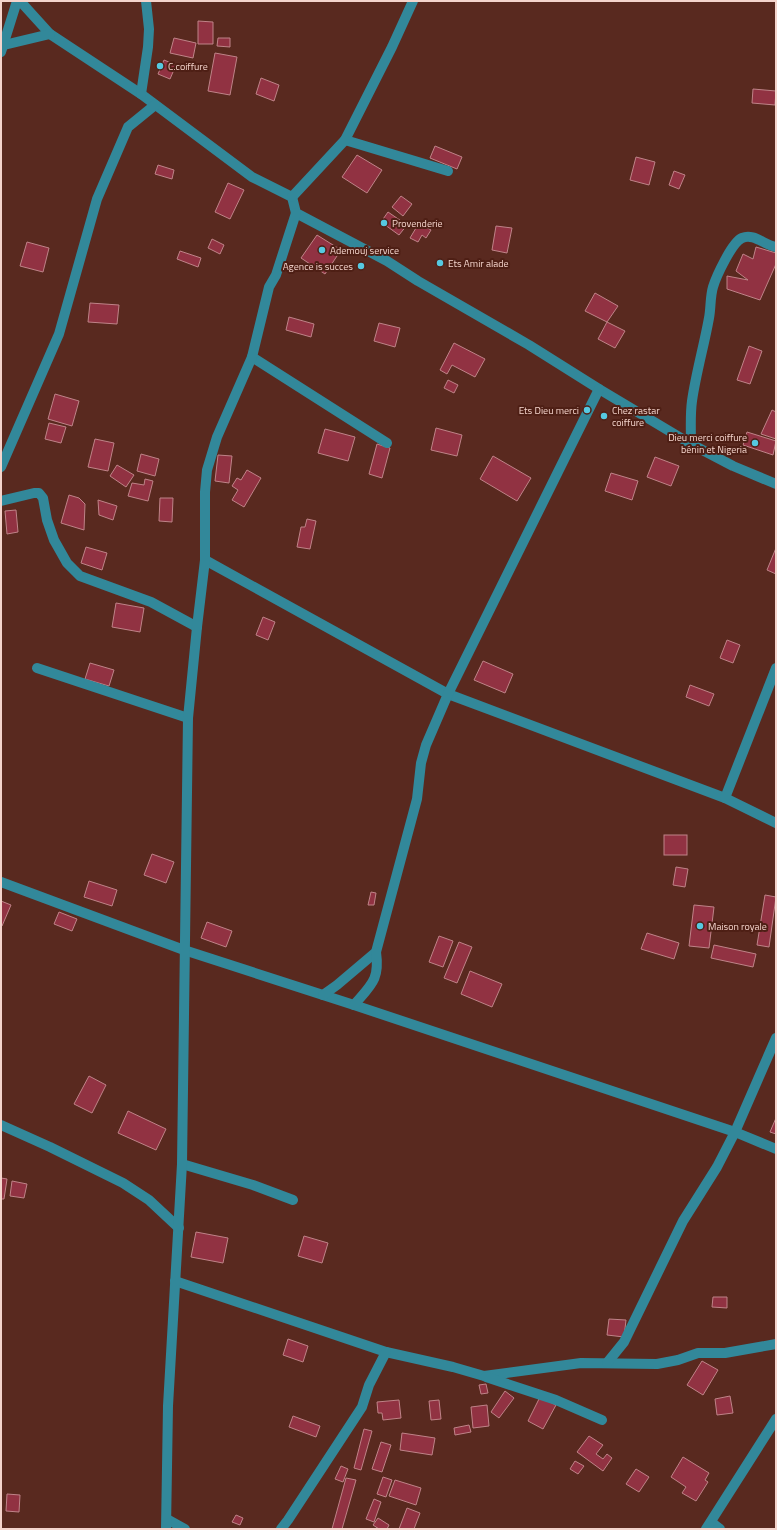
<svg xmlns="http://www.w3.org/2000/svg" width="777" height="1530" font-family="'Titillium Web',sans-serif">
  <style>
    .building { fill: #913242; stroke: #bf8388 }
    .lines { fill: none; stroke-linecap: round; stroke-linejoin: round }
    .minor { stroke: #32889a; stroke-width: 10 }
    .poi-dot { fill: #56c9e1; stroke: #4e1f15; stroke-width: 1.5 }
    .labels { text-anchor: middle; stroke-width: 4; stroke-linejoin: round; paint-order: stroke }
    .poi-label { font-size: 10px; fill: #f4d4cc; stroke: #4e1f15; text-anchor: start }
  </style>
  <rect width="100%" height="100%" fill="#59291f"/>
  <g class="building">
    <path d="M198,21L213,22V44H198Z"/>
    <path d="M174,38L196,43L193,58L170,53Z"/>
    <path d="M218,38H230V47L217,46Z"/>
    <path d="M215,53L237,57L230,95L208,91Z"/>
    <path d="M164,60L176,65L170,79L158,74Z"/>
    <path d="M261,78L279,85L274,101L256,94Z"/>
    <path d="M753,89L776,91L775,105L752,103Z"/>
    <path d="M435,146L462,157L457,169L430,158Z"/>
    <path d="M357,155L382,170L367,193L342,177Z"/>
    <path d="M636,157L655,162L649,185L630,180Z"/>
    <path d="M158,165L174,170L172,179L155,174Z"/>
    <path d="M674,171L685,175L679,189L669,185Z"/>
    <path d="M228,183L244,190L230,219L215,212Z"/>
    <path d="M401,196L412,204L403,216L392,207Z"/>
    <path d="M388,212L407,225L399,235L381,222Z"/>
    <path d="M419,223L431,230L426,238L422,235L418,242L410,238Z"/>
    <path d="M496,226L512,228L507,253L492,250Z"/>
    <path d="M317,235L341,250L325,274L301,258Z"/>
    <path d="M212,239L224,245L220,254L208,248Z"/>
    <path d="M27,242L49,248L43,272L20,266Z"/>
    <path d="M756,247L776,253V264L760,300L727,289V276L748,280L736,271L743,254L753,259Z"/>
    <path d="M180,251L201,258L198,267L177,259Z"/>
    <path d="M595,293L618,306L607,322L585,311Z"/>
    <path d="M90,303L119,305L117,324L88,322Z"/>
    <path d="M289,317L314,324L311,337L286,330Z"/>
    <path d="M607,322L625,331L615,348L598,339Z"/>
    <path d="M379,323L400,328L395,347L374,341Z"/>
    <path d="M454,343L485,359L475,377L452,365L447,374L440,370Z"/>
    <path d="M749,346L762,351L750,384L737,380Z"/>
    <path d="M448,380L458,385L454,393L444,388Z"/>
    <path d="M55,394L79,401L72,426L48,419Z"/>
    <path d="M772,410L776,412V439L761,434Z"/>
    <path d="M49,423L66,427L61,443L45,439Z"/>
    <path d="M436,428L462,435L457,456L431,450Z"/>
    <path d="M325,429L355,437L348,461L318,453Z"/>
    <path d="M747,432L776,441L773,455L743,445Z"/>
    <path d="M95,439L114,443L108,471L88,467Z"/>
    <path d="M377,444L390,448L382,478L369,474Z"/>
    <path d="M141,454L159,459L155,476L137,471Z"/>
    <path d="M218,455L232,456L229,483L215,481Z"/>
    <path d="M493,456L531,478L517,501L480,479Z"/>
    <path d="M655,457L679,466L671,486L647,477Z"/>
    <path d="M117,465L134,475L126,487L110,476Z"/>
    <path d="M247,470L261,478L244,507L232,500L238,490L232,486L237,478L241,480Z"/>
    <path d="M611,473L638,481L632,500L605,491Z"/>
    <path d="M145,479L153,481L148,501L128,496L132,483L144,485Z"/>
    <path d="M69,495L79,498L85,504L84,530L61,523Z"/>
    <path d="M160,498H173L172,522L159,521Z"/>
    <path d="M98,500L117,506L113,520L99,515Z"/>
    <path d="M16,510L18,532L7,534L5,511Z"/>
    <path d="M307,519L316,521L310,549L297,547L301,527H305Z"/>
    <path d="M86,547L107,553L102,570L81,563Z"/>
    <path d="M776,548V574L767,570Z"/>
    <path d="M116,603L144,608L140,632L112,627Z"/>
    <path d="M263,617L275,622L268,640L256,635Z"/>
    <path d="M727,640L740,645L733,663L720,658Z"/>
    <path d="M483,661L513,674L505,693L474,680Z"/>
    <path d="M90,663L114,670L109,686L85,679Z"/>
    <path d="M690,685L714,694L709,706L686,697Z"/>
    <rect x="664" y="835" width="23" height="20"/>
    <path d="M152,854L174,862L166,883L144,875Z"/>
    <path d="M676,867L688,869L685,887L673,885Z"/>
    <path d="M89,881L117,890L112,906L84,897Z"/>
    <path d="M371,892L376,893L374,905H368Z"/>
    <path d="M765,895L776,897L769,947L757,945Z"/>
    <path d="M1,901L11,905L2,926H1Z"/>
    <path d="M694,905L714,907L709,948L689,946Z"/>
    <path d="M59,912L77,919L72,931L54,924Z"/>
    <path d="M207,922L232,931L226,947L201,938Z"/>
    <path d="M647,933L679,943L674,959L641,949Z"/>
    <path d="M439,936L453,941L443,967L429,962Z"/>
    <path d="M459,942L472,947L457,983L444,978Z"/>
    <path d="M714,945L756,954L753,967L711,958Z"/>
    <path d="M470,971L502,984L492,1007L461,994Z"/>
    <path d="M89,1076L106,1085L92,1113L74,1104Z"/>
    <path d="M128,1111L166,1129L156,1150L118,1133Z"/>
    <path d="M776,1118V1134L770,1132Z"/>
    <path d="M1,1178L7,1179L4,1199H1Z"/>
    <path d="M12,1181L27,1184L24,1198L10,1196Z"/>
    <path d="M196,1232L228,1238L223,1263L191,1257Z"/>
    <path d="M304,1236L328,1243L322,1263L298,1256Z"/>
    <path d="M713,1297H727V1308L712,1307Z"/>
    <path d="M609,1319L626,1320L624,1337L607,1335Z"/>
    <path d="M288,1339L308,1346L303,1362L283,1355Z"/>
    <path d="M702,1361L718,1370L703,1395L687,1385Z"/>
    <path d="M486,1384L488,1393L481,1394L479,1385Z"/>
    <path d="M505,1391L514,1398L499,1418L491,1412Z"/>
    <path d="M730,1396L733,1413L717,1415L715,1399Z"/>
    <path d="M540,1397L556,1405L543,1429L528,1421Z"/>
    <path d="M399,1400L401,1418L383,1420L382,1413H378L377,1402Z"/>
    <path d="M439,1400L441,1419L431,1420L429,1401Z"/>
    <path d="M487,1405L489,1426L473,1428L471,1407Z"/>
    <path d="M293,1416L320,1426L316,1437L289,1427Z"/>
    <path d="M469,1425L471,1432L455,1435L454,1428Z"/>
    <path d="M364,1429L372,1431L361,1470L354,1468Z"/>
    <path d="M402,1433L435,1438L432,1455L400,1450Z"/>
    <path d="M589,1436L603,1445L596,1454L603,1459L607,1454L612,1458L603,1471L577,1452Z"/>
    <path d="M381,1442L391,1445L382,1472L372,1469Z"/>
    <path d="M683,1457L709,1473L705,1480L708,1482L696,1501L682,1493L686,1487L671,1477Z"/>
    <path d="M575,1461L584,1466L578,1474L570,1469Z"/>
    <path d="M341,1466L348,1469L343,1482L335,1479Z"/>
    <path d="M636,1469L649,1477L639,1492L626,1484Z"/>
    <path d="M383,1477L392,1480L386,1497L377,1494Z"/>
    <path d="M346,1478L356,1480L342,1529H332Z"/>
    <path d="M395,1480L421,1488L416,1505L389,1496Z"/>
    <path d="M7,1494L20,1495L19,1512L6,1511Z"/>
    <path d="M374,1499L381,1502L374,1522L366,1519Z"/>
    <path d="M407,1508L420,1513L414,1529H399Z"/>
    <path d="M236,1515L243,1518L240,1525L232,1522Z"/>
    <path d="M378,1518L389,1525L387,1529H379L373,1525Z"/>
  </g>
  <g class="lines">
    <g class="minor">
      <path d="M20,1L50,34L141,94L252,177L292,197L296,213L387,261L418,281L529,345L599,389L691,444L733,466L776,484"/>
      <path d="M4,45L50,34"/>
      <path d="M1,52L17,1"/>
      <path d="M141,94L148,47L149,29L146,1"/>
      <path d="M345,140L448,171"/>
      <path d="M292,197L345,140L392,47L413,1"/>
      <path d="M252,357L387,443"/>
      <path d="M691,444C691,430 690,415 692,401C696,373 704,346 709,318C711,308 710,297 713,287C716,277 732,242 742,238C754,233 764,245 776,247"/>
      <path d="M1,467L59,334L97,199L128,127L155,105"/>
      <path d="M1,501L34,493H39L43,498L47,520L54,540L67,563L80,576L151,602L197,627"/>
      <path d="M205,560L448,694L725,798L776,823"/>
      <path d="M37,668L188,718"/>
      <path d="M725,798L776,668"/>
      <path d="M1,882L184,950L354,1005L735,1132L776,1149"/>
      <path d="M323,995L337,985L376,952L417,799L421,763L426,745L448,694L599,389"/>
      <path d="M354,1005C371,985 380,980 376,952"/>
      <path d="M1,1125L50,1147L123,1183L149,1200L179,1228"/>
      <path d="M182,1164L253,1185L293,1200"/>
      <path d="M175,1281L386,1352L453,1367L484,1376L581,1363L657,1364L678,1360L698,1353H725L776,1344"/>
      <path d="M607,1363L624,1342L683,1221L717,1167L735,1132L776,1038"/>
      <path d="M486,1377L556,1400L602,1420"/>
      <path d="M167,1519L185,1529"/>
      <path d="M711,1522L720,1529"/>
      <path d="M166,1529L168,1406L182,1164L188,718L197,627L205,560V492L207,470L217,437L252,357L269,287L276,275L296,213"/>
      <path d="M281,1529L288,1520L362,1407L369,1385L386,1352"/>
      <path d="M706,1529L776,1419"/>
    </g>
  </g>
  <g class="poi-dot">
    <circle cx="160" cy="66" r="4"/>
    <circle cx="384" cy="223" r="4"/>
    <circle cx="322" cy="250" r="4"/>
    <circle cx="440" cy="263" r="4"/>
    <circle cx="361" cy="266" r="4"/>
    <circle cx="587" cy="410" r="4"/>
    <circle cx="604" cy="416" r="4"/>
    <circle cx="755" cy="443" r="4"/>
    <circle cx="700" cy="926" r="4"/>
  </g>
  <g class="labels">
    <g class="poi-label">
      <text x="168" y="70">C.coiffure</text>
      <text x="392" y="227">Provenderie</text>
      <text x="330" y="254">Ademouj service</text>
      <text x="448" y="267">Ets Amir alade</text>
      <text x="353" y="270" text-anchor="end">Agence is succes</text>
      <text x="579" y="414" text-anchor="end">Ets Dieu merci</text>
      <text x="612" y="414">Chez rastar<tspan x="612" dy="12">coiffure</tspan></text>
      <text x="747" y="441" text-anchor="end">Dieu merci coiffure<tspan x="747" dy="12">bénin et Nigeria</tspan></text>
      <text x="708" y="930">Maison royale</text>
    </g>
  </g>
  <rect width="777" height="1530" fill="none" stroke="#f4d4cc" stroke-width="4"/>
</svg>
